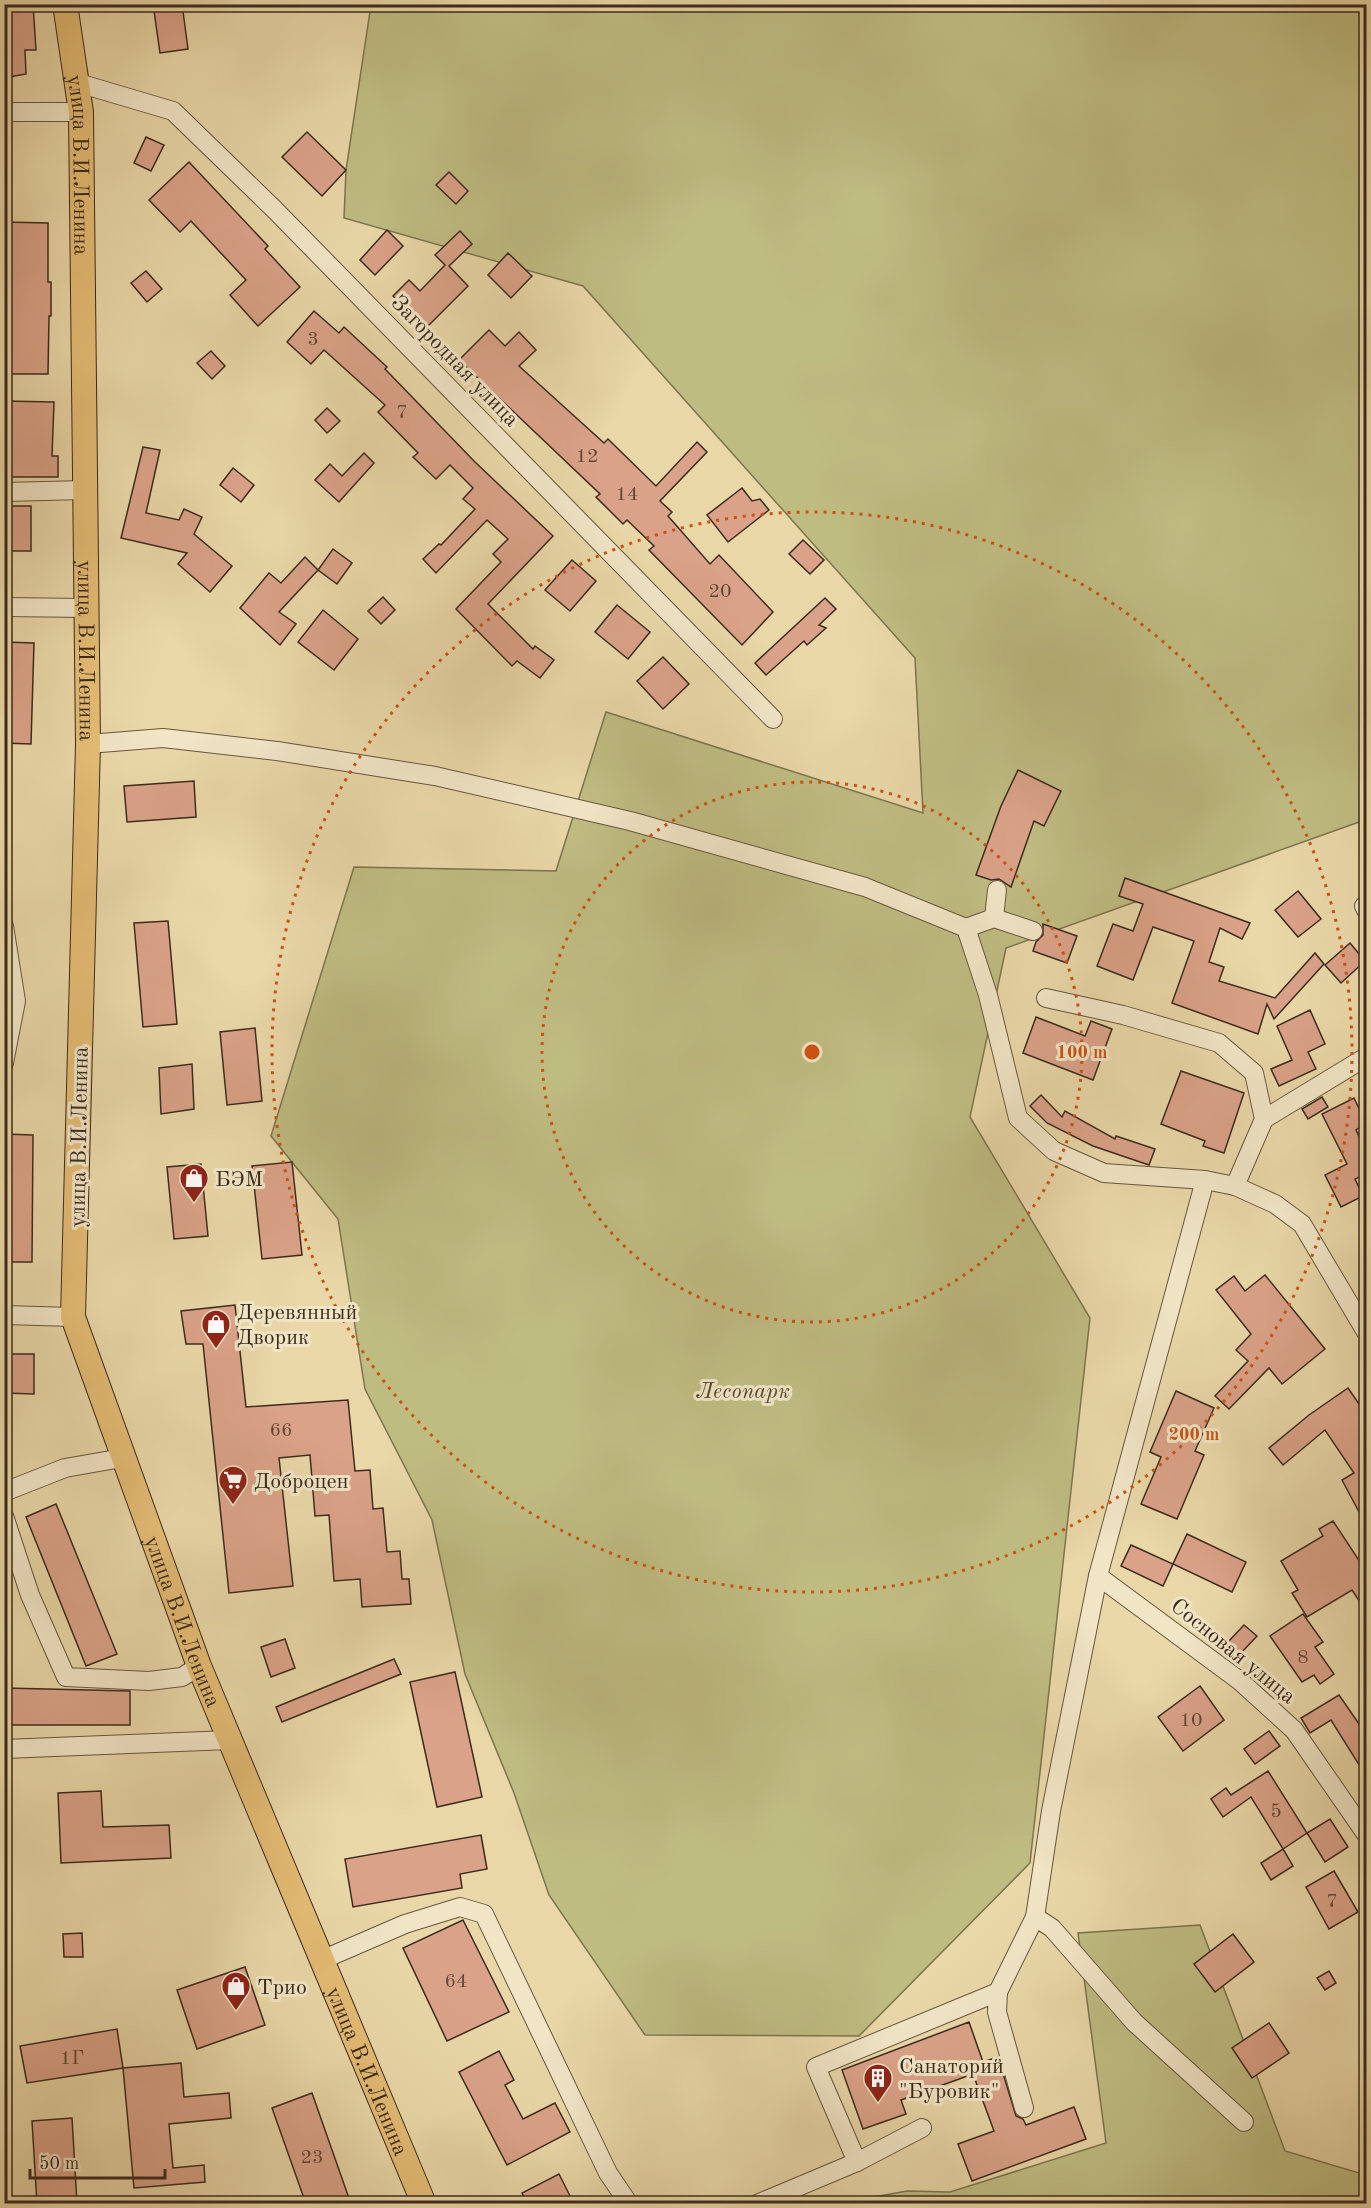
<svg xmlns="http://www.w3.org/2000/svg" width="1371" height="2208" font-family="'Old Standard TT',serif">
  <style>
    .green { fill: #bfbc82; stroke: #7d7450; stroke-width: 1.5 }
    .building { fill: #daa288; stroke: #3b2b1d; stroke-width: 1.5 }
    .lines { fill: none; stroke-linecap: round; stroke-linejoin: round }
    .minor-casing { stroke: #665640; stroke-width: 20 }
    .major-casing { stroke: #3b2b1d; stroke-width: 26 }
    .minor { stroke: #f1e5c6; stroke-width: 18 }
    .major { stroke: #e4bc74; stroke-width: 24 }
    .ring { fill: none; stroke: #ce520f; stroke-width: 3; stroke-dasharray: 3 6 }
    .labels { text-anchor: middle; stroke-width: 6; stroke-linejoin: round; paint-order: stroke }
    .number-label { font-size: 20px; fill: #634938 }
    .street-label { font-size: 22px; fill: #3b2b1d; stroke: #f1e5c6 }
    .poi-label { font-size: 22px; fill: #3b2b1d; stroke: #f1e5c6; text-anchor: start }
    .park-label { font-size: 22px; font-style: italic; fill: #554831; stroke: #f1e5c6 }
    .centre { fill: #ce520f; stroke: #f1e5c6; stroke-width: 3 }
    .ring-label { font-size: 18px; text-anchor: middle; font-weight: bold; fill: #ce520f; stroke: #f1e5c6; stroke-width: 6; stroke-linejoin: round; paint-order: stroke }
  </style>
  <rect width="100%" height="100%" fill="#e9d7a7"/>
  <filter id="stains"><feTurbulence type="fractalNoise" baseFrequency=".00333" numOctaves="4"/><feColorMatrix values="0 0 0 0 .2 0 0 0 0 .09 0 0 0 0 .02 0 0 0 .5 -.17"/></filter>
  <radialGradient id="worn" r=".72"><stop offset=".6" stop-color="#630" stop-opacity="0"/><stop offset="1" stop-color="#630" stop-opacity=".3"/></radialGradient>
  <g class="green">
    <path d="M371,5H1366V828L1362,821L1006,948L970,1117L1090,1318L1030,1863L859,2036L645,2035L549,1895L514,1793L465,1674L432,1520L365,1389L338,1219L271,1136L354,867L556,871L606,712L923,813L915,658L583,286L344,218L346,170Z"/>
    <path d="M1200,1925L1285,2151L1366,2175V2203L834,2204L907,2191L950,2192L1106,2143L1078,1933Z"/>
  </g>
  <g class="building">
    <path d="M4,4H33L36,50H25L26,74L9,77Z"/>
    <path d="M153,4H182L188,49L160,53Z"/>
    <path d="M307,132L346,170L322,196L282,157Z"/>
    <path d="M146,137L164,145L151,171L134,163Z"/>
    <path d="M189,162L268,246L265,249L300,287L258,326L230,295L246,280L191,221L180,232L149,200Z"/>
    <path d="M449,172L468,191L456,204L436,185Z"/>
    <path d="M4,222L48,223V282H51V316H49L48,374H4Z"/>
    <path d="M387,230L403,246L375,275L360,260Z"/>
    <path d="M460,231L472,244L449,266L468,286L426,328L393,296L409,280L420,291L445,265L435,255Z"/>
    <path d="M508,253L532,276L511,298L488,275Z"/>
    <path d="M146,271L162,289L147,302L131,283Z"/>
    <path d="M314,311L339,333L344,327L387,367L385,369L475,462L553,536L488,604L533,649L535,646L554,660L540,678L517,661L512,666L456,609L501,562L493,554L508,539L487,520L436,573L423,559L439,544L441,545L475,509L463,499L473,488L450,465L436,479L413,457L418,453L378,412L385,405L324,350L311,364L287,342Z"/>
    <path d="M489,330L505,346L519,332L536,350L519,366L604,443L608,439L656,486L697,442L707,452L660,501L672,512L668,516L710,564L719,555L773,612L742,645L649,550L654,546L627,520L623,524L596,497L600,494L459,360Z"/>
    <path d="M211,351L225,366L212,379L197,363Z"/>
    <path d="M4,401L54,402L52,456H58V477H4Z"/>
    <path d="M327,408L340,421L327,433L315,420Z"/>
    <path d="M143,447L160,450L146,513L179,520L184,509L202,517L194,534L232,566L210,592L178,564L187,553L121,538Z"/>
    <path d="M364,453L374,463L339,502L315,480L330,464L342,476Z"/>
    <path d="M233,468L254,485L241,502L220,485Z"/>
    <path d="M742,488L752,501L760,499L769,510L728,542L707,515Z"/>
    <rect x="4" y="506" width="27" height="45"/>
    <path d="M803,540L824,560L810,574L789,554Z"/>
    <path d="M333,549L352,563L337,584L318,570Z"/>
    <path d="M305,557L318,570L279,612L296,624L280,645L240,608L269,573L281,583Z"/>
    <path d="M572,560L596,581L570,611L545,590Z"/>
    <path d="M383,597L395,610L381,624L368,611Z"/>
    <path d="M825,598L836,609L819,625L826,628L807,645L804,641L766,675L755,663Z"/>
    <path d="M617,605L650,632L628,659L595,632Z"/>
    <path d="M323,610L358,639L334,670L298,642Z"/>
    <path d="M4,642L34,643L31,744L4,743Z"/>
    <path d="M663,657L689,684L663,709L637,681Z"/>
    <path d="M1018,770L1061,791L1044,826L1034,821L1011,887L999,879L991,880L976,875L1001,806Z"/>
    <path d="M194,781L196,817L127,822L124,786Z"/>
    <path d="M1125,878L1250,923L1242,939L1220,928L1209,962L1224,967L1219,981L1275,998L1315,953L1324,964L1274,1019L1267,1004L1258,1034L1172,1003L1194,941L1153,927L1133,980L1097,966L1113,924L1133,931L1143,904L1119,896Z"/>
    <path d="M1298,891L1321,919L1298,937L1275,910Z"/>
    <path d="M168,921L177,1024L143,1027L134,923Z"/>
    <path d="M1043,924L1077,936L1067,963L1033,951L1036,942L1043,935Z"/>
    <path d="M1350,943L1365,961L1341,983L1325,965Z"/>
    <path d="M1310,1010L1325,1044L1308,1052L1316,1069L1279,1086L1271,1069L1292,1060L1277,1026Z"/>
    <path d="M1036,1017L1085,1036L1091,1021L1112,1029L1093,1080L1023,1053Z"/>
    <path d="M255,1028L262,1101L227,1105L220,1032Z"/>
    <path d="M192,1064L194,1109L161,1114L159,1068Z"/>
    <path d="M1181,1071L1244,1093L1224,1153L1203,1146L1205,1141L1161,1124Z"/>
    <path d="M1041,1095L1062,1117L1065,1111L1115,1139L1116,1136L1155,1149L1149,1165L1093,1146L1047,1123L1030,1106Z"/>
    <path d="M1322,1097L1328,1107L1308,1119L1302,1109Z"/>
    <path d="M1354,1098L1366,1123L1356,1130L1366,1151V1174L1355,1179L1363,1196L1341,1207L1325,1175L1347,1164L1322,1114Z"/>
    <path d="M4,1134L33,1135L32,1262H4Z"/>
    <path d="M292,1162L302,1255L262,1259L252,1166Z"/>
    <path d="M201,1164L208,1236L174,1239L167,1167Z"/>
    <path d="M1265,1275L1325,1349L1282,1384L1269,1368L1229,1409L1215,1396L1248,1361L1236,1350L1251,1334L1216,1290L1234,1276L1245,1291Z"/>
    <path d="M235,1305L246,1407L348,1400L355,1471L370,1470L373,1509L383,1508L387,1552L400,1551L402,1579H409L411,1604L362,1607L360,1579L334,1581L329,1515L315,1516L310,1455L279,1458L293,1586L229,1593L203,1344H186L181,1311Z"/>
    <path d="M4,1354H34V1394L4,1393Z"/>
    <path d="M1348,1388L1366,1414V1525L1342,1480L1354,1473L1325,1430L1283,1465L1269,1448L1309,1415Z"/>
    <path d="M1176,1391L1214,1408L1195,1451L1204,1455L1177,1519L1141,1504L1161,1457L1150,1452Z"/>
    <path d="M56,1504L117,1654L86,1666L26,1517Z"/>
    <path d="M1333,1521L1366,1571V1611L1352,1590L1307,1617L1292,1593L1298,1590L1281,1561L1323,1536L1319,1529Z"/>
    <path d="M1187,1534L1246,1562L1232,1592L1173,1564Z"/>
    <path d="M1131,1545L1173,1564L1163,1586L1121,1566Z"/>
    <path d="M1303,1614L1323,1642L1315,1647L1334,1674L1320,1684L1314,1675L1302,1682L1270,1636Z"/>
    <path d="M1244,1625L1257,1636L1241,1653L1228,1642Z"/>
    <path d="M285,1639L295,1668L271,1677L261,1647Z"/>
    <path d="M394,1659L401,1674L282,1722L276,1707Z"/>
    <path d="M455,1672L482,1797L437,1807L410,1682Z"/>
    <path d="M1200,1686L1224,1720L1183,1751L1158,1717Z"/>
    <path d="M4,1688L130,1691V1725H4Z"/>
    <path d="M1339,1695L1366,1734V1776L1331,1720L1310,1733L1301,1718Z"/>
    <path d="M1269,1731L1280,1746L1255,1764L1244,1749Z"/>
    <path d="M1268,1771L1307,1833L1283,1849L1251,1797L1223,1817L1211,1799L1226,1788L1231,1795Z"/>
    <path d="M101,1791L103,1827L169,1825L171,1858L61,1863L58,1793Z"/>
    <path d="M1330,1819L1348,1847L1325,1862L1307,1833Z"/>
    <path d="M481,1835L487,1869L460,1874L462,1888L353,1907L345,1859Z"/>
    <path d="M1283,1849L1293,1866L1271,1880L1261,1863Z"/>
    <path d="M1334,1871L1358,1912L1329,1929L1306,1887Z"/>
    <path d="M463,1920L509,2012L447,2041L403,1948Z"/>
    <path d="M82,1933L83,1957H64L63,1934Z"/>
    <path d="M1233,1934L1254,1962L1215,1992L1194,1964Z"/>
    <path d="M245,1967L265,2025L197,2049L177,1990Z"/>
    <path d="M1329,1971L1336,1983L1325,1990L1317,1978Z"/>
    <path d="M969,2022L983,2062L998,2057L1016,2116L1023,2119L1026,2125L1074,2107L1086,2139L972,2181L958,2144L994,2131L973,2074L901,2100L906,2114L863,2129L842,2070Z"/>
    <path d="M1269,2023L1289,2053L1252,2078L1232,2048Z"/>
    <path d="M117,2029L123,2068L27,2083L20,2046Z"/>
    <path d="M499,2051L514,2080L505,2085L523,2119L555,2103L570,2132L507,2165L459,2072Z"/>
    <path d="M181,2063L184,2097L229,2093L231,2118L169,2124L173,2168L204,2165L205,2182L134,2188L123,2068Z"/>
    <path d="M312,2093L351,2204H306L272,2108Z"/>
    <path d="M72,2118L77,2204H37L32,2121Z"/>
    <path d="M559,2174L574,2204H527L522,2193Z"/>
  </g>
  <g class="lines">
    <g class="minor-casing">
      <g id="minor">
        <path d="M75,82L173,111L274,209L773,719"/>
        <path d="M4,112H81"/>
        <path d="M4,492L85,490"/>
        <path d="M4,607L86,608"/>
        <path d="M88,744L163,738L277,751L435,776L630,821L865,887L966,928L988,995L1018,1118L1054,1151L1104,1173L1205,1180L1098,1576L1051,1811L1035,1917L998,1992L816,2067L857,2162"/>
        <path d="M1364,906L1366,910"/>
        <path d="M994,918L997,890"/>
        <path d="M4,926L16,1001L4,1063"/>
        <path d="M966,928L994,918L1033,931"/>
        <path d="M1046,998L1123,1015L1219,1043L1254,1073L1264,1119L1235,1186"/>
        <path d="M1264,1119L1366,1057"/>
        <path d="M1205,1180L1235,1186L1275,1204L1302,1224L1366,1332"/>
        <path d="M4,1315L73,1317"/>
        <path d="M4,1492L65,1468L122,1458"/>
        <path d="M4,1516L30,1595L66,1677L149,1681L182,1677L199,1666"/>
        <path d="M1098,1576L1240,1681L1294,1730L1366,1834"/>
        <path d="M4,1749L230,1740"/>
        <path d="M1035,1917L1052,1928L1134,2022L1244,2122"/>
        <path d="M324,1959L405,1924L460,1907L484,1914L608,2173L629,2204"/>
        <path d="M998,1992L997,2012L1024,2108"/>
        <path d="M757,2204L857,2162L922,2128"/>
      </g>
    </g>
    <g class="major-casing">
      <g id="major">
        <path id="s1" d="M65,4L81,112L88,744L73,1317L199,1666L424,2204"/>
      </g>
    </g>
    <use href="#minor" class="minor"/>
    <use href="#major" class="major"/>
  </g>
  <g class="ring">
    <circle cx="812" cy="1052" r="270"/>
    <circle cx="812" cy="1052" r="540"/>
  </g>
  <defs>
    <g id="shop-pin" transform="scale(1.5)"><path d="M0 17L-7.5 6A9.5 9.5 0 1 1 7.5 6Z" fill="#8f2418" stroke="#f1e5c6"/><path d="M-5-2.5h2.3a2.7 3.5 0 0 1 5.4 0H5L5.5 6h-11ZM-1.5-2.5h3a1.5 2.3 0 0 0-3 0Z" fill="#fff"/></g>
    <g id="supermarket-pin" transform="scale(1.5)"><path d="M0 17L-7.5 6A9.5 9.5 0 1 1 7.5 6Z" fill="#8f2418" stroke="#f1e5c6"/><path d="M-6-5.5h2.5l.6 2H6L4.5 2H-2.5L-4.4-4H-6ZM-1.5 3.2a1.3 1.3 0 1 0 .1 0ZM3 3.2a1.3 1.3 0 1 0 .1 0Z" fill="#fff"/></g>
    <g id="building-pin" transform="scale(1.5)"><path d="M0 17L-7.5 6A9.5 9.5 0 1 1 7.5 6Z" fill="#8f2418" stroke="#f1e5c6"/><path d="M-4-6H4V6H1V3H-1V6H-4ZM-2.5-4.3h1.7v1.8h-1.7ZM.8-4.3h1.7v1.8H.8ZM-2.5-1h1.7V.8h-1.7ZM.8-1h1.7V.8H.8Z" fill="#fff"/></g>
  </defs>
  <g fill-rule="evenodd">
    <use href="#shop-pin" x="194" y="1178"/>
    <use href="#shop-pin" x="216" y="1324"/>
    <use href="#supermarket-pin" x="233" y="1480"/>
    <use href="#shop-pin" x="236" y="1986"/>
    <use href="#building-pin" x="878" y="2078"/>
  </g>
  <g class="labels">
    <g class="number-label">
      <text x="313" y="345">3</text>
      <text x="402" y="418">7</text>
      <text x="587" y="462">12</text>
      <text x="627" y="500">14</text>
      <text x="720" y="597">20</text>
      <text x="281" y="1436">66</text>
      <text x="1303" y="1663">8</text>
      <text x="1191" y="1726">10</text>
      <text x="1276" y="1817">5</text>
      <text x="1332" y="1907">7</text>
      <text x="456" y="1987">64</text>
      <text x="72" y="2064">1Г</text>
      <text x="312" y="2163">23</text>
    </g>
    <g class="street-label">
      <text dy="8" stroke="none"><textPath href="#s1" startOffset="162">улица В.И.Ленина</textPath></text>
      <text transform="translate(456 360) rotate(46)" y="8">Загородная улица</text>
      <text dy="8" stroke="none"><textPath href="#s1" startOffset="648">улица В.И.Ленина</textPath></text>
      <text transform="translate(78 1137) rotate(-89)" y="8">улица В.И.Ленина</text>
      <text dy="8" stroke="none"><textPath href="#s1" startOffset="1638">улица В.И.Ленина</textPath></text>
      <text transform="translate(1234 1650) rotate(39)" y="8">Сосновая улица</text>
      <text dy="8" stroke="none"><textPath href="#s1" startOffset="2124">улица В.И.Ленина</textPath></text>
    </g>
    <g class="poi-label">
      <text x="215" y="1186">БЭМ</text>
      <text x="237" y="1319">Деревянный<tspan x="237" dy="25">Дворик</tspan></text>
      <text x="254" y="1488">Доброцен</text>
      <text x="257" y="1994">Трио</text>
      <text x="899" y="2073">Санаторий<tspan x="899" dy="25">"Буровик"</tspan></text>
    </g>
    <g class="park-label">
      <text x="743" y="1398">Лесопарк</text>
    </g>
  </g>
  <circle cx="812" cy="1052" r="9" class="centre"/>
  <g class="ring-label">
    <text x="1082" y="1058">100 m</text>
    <text x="1194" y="1440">200 m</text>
  </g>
  <rect width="1371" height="2208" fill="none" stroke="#e9d7a7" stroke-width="24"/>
  <rect x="6" y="6" width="1359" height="2196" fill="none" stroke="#3b2b1d" stroke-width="3"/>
  <rect x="12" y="12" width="1347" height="2184" fill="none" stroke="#3b2b1d" stroke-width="1.5"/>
  <path d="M30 2169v9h135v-9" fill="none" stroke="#3b2b1d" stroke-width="3"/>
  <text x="39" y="2169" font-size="18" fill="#3b2b1d" stroke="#f1e5c6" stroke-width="4.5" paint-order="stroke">50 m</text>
  <rect width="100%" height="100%" filter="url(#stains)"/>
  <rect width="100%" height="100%" fill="url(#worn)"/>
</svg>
